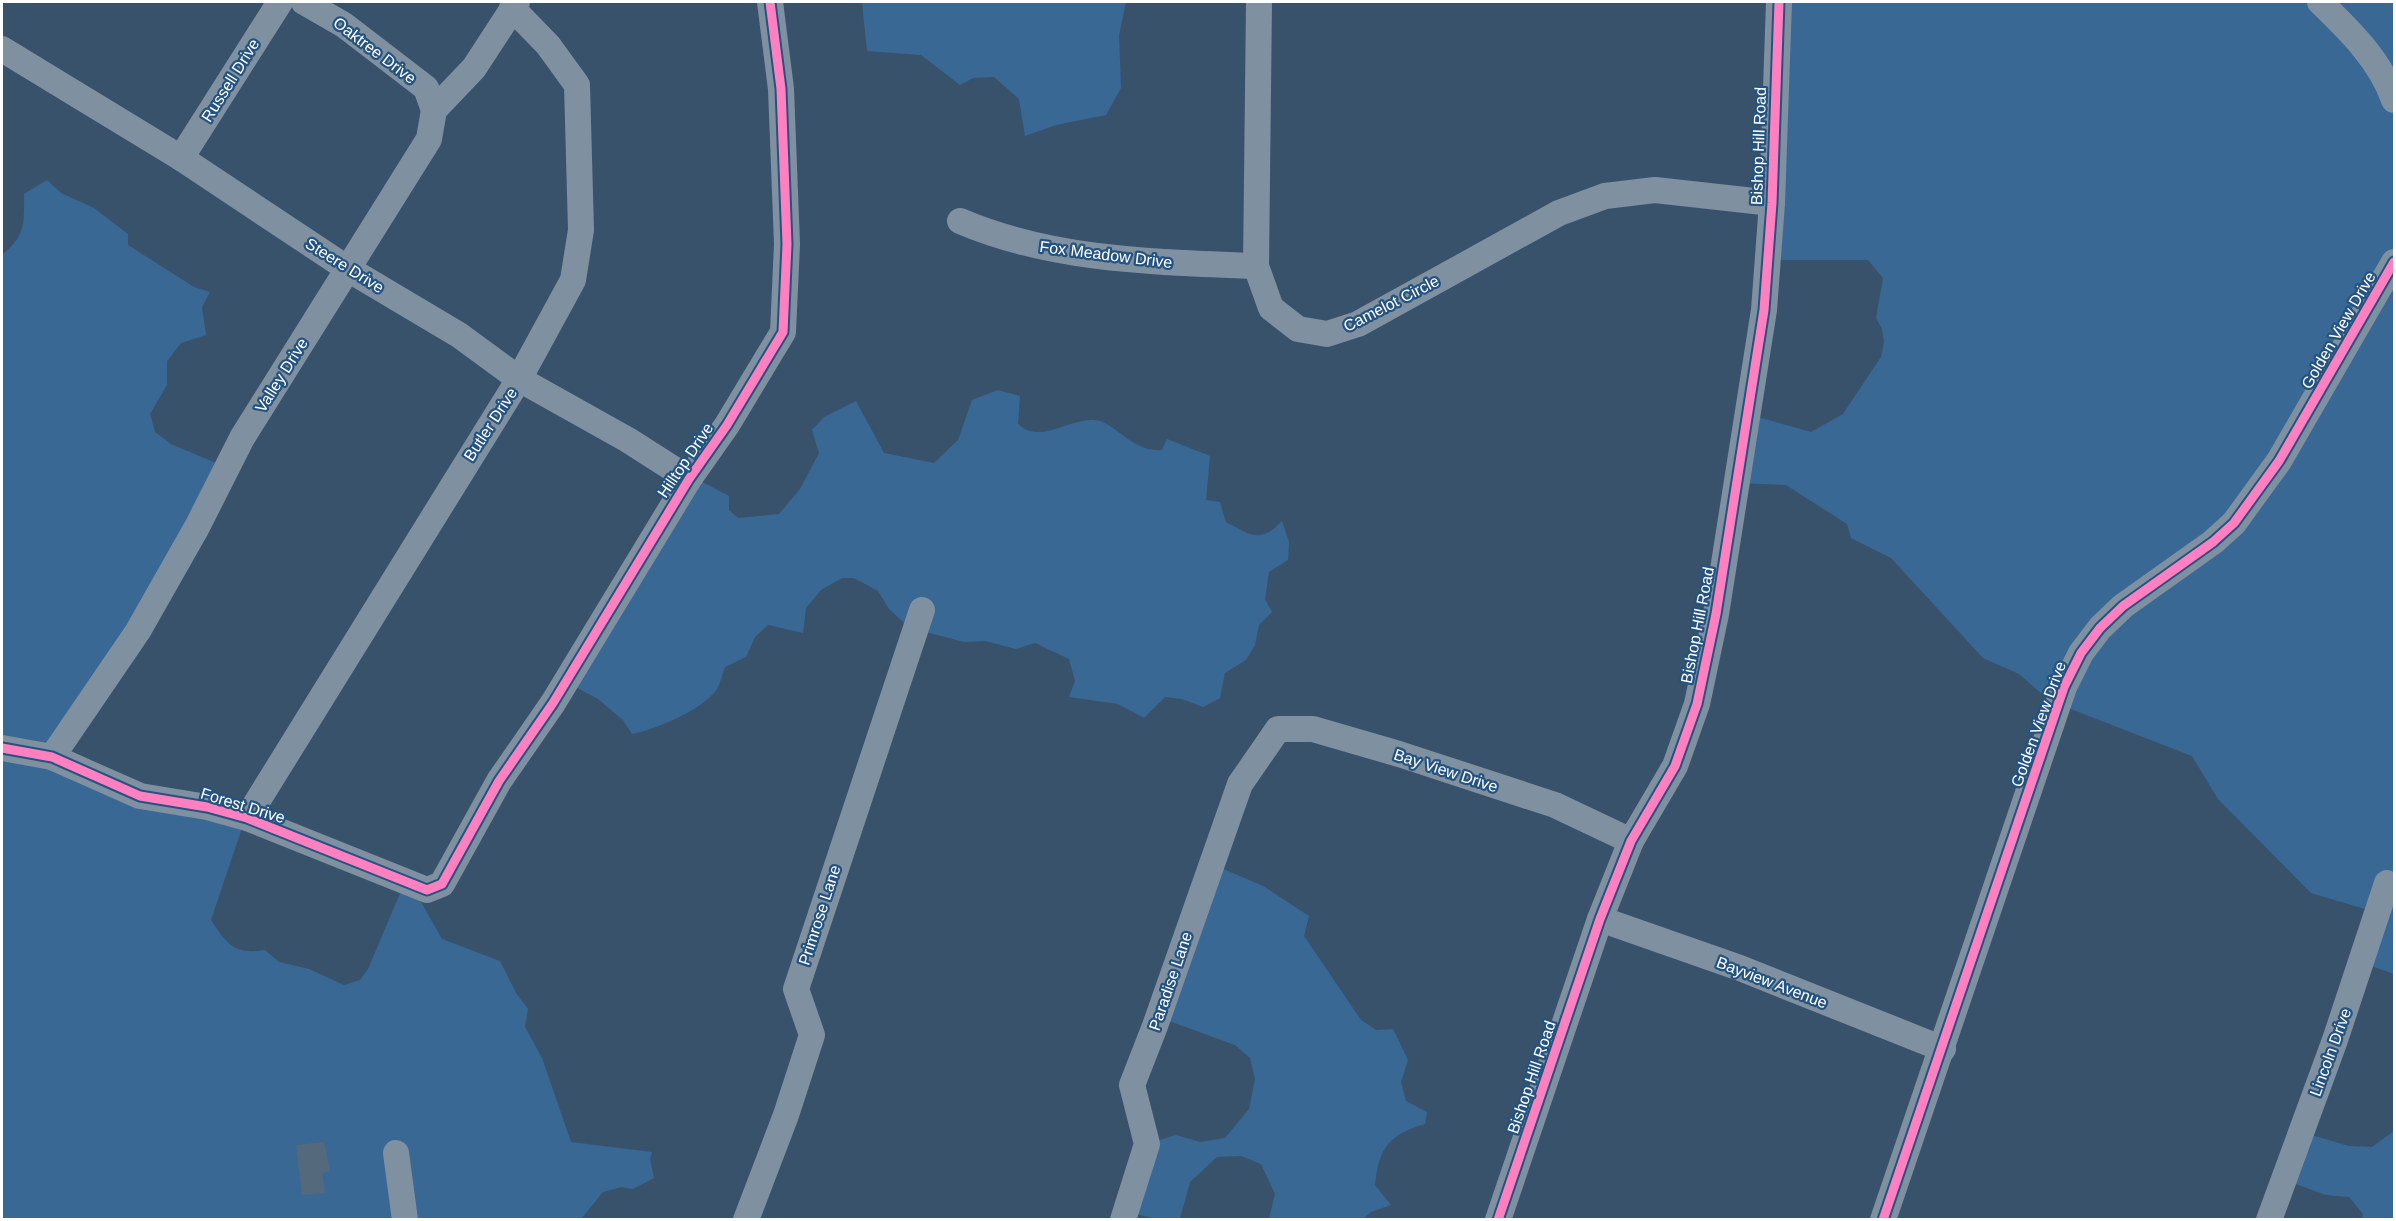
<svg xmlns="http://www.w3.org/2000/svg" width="2396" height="1221" font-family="Arial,sans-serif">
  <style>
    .green { fill: #396895 }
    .building { fill: #54697c }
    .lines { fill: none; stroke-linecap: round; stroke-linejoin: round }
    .minor { stroke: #7f90a1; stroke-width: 26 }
    .cycleway-casing { stroke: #25537f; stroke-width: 13 }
    .cycleway { stroke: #ff80c0; stroke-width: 9 }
    .labels { text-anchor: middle; stroke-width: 4.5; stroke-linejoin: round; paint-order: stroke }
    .street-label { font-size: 16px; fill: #fff; stroke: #25537f }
  </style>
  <rect width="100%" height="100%" fill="#39526b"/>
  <g class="green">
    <path d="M862,2H1126L1119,35L1121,88L1106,115L1056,125L1025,136L1019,99L994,77L973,78L960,85L921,55L867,51Z"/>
    <path d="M1777,2H2394V974L2360,962L2375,912L2311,893L2218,799L2192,756L2050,701L2019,674L1983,658L1891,558L1851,538L1847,524L1786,485L1737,483L1747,414L1811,432L1843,414L1881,357L1884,342L1882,329L1876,318L1883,278L1868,260H1766Z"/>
    <path d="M47,180L61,193L94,208L128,234V245L194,287L210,292L202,307L206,335L181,343L167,361V385L150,414L155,432L171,444L223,466L52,754L243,825L211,920C227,944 234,955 265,950L279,962L309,969L344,985L360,980L368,969L404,884L412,886L442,939L500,961L516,993L528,1009L525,1027L542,1058L571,1142L652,1152L650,1159L654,1178L633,1189L621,1187L603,1192L581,1219L2,1220V255C26,235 24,225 24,194Z"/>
    <path d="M998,390L1020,396L1018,424C1040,445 1069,418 1094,420C1115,421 1132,453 1162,450L1167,439L1210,456L1206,500L1220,502L1226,522C1250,535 1260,544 1282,521L1289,542L1288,560L1269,572L1265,599L1272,612L1259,625L1255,645L1246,660L1225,673L1220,698L1203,707L1182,699L1165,697L1144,718L1118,704L1069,697L1075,681L1069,659L1035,643L1016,649L985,641L964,642L910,628L889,609L878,591L854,578H842L821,590L806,608L803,633L768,625L755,637L746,657L725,667C722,674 721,682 717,689C704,709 655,730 632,734L623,720L598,699L568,683L691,476L729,496V510L738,518L779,514L800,489L819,453L812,430L824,417L856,401L884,453L934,463L958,440L972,400Z"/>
    <path d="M1212,864L1263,886L1309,916L1304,936L1361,1020L1376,1030L1393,1029L1408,1060L1401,1082L1406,1101L1427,1112L1425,1124C1388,1135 1379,1148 1375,1185L1391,1205L1371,1212L1363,1219H1269L1275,1194L1261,1164L1241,1156L1217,1157L1190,1182L1180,1219H1156L1124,1211L1147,1144L1176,1135L1200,1142L1225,1138L1249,1109L1255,1079L1250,1058L1235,1045L1158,1017Z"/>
    <path d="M2394,1131V1219H2362L2363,1214L2349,1197L2326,1195L2282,1179L2301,1132L2349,1146L2372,1147Z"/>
  </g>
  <path class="building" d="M324,1142L330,1171L322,1173L325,1193L302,1195L296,1145Z"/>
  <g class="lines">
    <g class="minor">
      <path d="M304,2L344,25L426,88L434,110"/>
      <path d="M1259,2L1256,266L1271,308L1298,329L1327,334L1358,324L1559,213L1605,196L1655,190L1772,203"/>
      <path d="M2320,2C2349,30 2381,61 2394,100"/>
      <path d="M2,49L181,158L348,269L459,335L519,379L628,440L689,479"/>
      <path d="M181,158L280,2"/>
      <path d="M960,221C1054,261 1156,262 1256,266"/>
      <path d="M2,748L52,757L140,796L207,807L247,818L427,890L442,884L499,781L553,703L689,479L727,425L783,332L787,244L781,89L770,2"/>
      <path d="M52,757L138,631L197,527L242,438L429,139L434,110L474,68L517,2"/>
      <path d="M247,818L519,379L573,280L581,230L577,85L548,45L512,8"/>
      <path d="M1600,919L1740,968L1943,1049"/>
      <path d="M396,1153L405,1220"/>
      <path d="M746,1220L786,1115L812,1035L796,989L922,610"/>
      <path d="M1123,1220L1147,1144L1132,1085L1155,1026L1240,784L1278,729H1313L1399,754L1555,805L1631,841"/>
      <path d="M1498,1220L1600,919L1631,841L1675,766L1697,704L1716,614L1764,310L1772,203L1779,2"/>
      <path d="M1883,1220L2064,687L2081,653L2100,628L2123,606L2213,542L2234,523L2279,461L2394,262"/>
      <path d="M2269,1220L2335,1040L2387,883"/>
    </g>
    <g class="cycleway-casing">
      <g id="cycleway">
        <path d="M2,748L52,757L140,796L207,807L247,818L427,890L442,884L499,781L553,703L689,479L727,425L783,332L787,244L781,89L770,2"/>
        <path d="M1498,1220L1600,919L1631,841L1675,766L1697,704L1716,614L1764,310L1772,203L1779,2"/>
        <path d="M1883,1220L2064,687L2081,653L2100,628L2123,606L2213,542L2234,523L2279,461L2394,262"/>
      </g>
    </g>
    <use href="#cycleway" class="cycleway"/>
  </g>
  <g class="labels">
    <g class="street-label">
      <text transform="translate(375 50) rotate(37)" y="6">Oaktree Drive</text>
      <text transform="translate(230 80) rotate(-58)" y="6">Russell Drive</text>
      <text transform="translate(1758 146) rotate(-88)" y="6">Bishop Hill Road</text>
      <text transform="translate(1106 254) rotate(7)" y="6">Fox Meadow Drive</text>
      <text transform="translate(345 265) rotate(32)" y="6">Steere Drive</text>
      <text transform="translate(1391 303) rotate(-27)" y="6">Camelot Circle</text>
      <text transform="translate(2338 330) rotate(-60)" y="6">Golden View Drive</text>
      <text transform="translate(281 375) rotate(-58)" y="6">Valley Drive</text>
      <text transform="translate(490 424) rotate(-57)" y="6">Butler Drive</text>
      <text transform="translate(685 460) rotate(-56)" y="6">Hilltop Drive</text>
      <text transform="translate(1697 625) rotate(-79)" y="6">Bishop Hill Road</text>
      <text transform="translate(2038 724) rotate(-70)" y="6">Golden View Drive</text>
      <text transform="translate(1446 770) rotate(18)" y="6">Bay View Drive</text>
      <text transform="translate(243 805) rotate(17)" y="6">Forest Drive</text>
      <text transform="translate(819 915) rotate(-72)" y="6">Primrose Lane</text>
      <text transform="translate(1170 981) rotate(-71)" y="6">Paradise Lane</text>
      <text transform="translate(1772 982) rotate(21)" y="6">Bayview Avenue</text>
      <text transform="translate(2330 1052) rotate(-70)" y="6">Lincoln Drive</text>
      <text transform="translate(1531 1077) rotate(-71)" y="6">Bishop Hill Road</text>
    </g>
  </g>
  <rect width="2396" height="1221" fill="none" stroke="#ffffff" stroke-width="6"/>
</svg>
